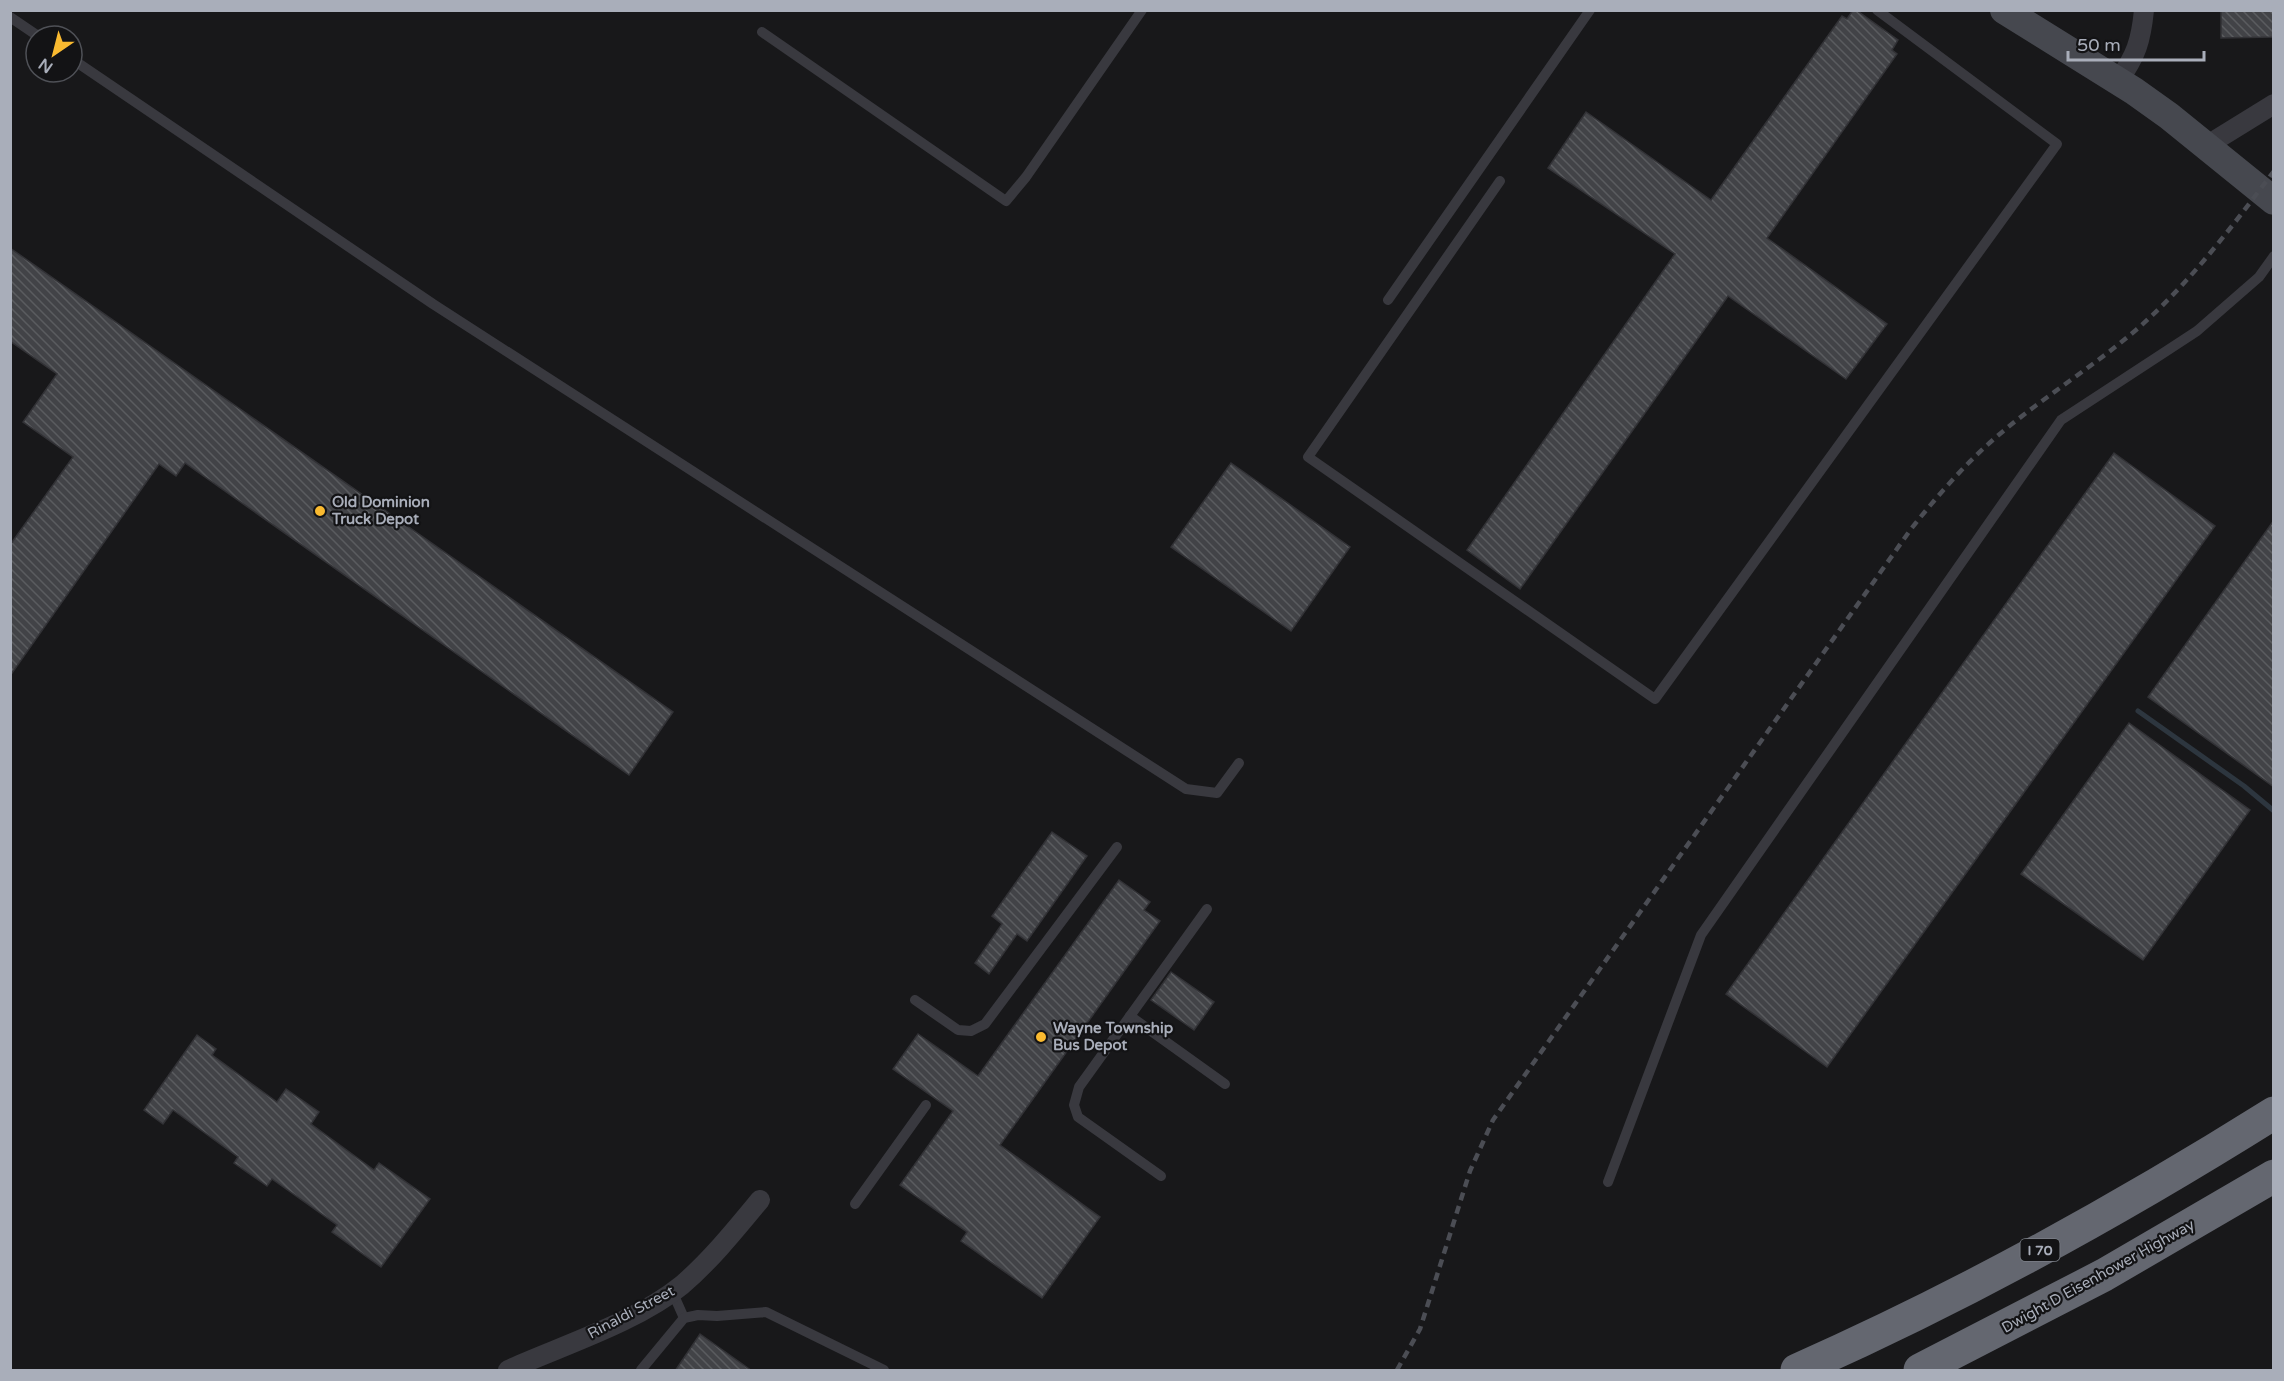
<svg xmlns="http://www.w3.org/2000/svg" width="2284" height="1381" font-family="'Varela Round',sans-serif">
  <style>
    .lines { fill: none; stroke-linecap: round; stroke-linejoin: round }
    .stream { stroke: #2d363f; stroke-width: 5 }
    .building { fill: url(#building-back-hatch); stroke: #323236; stroke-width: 1.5 }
    .lane { stroke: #39393f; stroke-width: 10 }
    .street { stroke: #39393f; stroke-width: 20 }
    .secondary { stroke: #46484f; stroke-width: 28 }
    .highway { stroke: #646770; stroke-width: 33 }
    .rail { stroke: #4b4d54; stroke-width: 4.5; stroke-dasharray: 8 6; stroke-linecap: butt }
    .poi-dot { fill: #faba30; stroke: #131315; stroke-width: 2 }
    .labels { text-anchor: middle; stroke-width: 4.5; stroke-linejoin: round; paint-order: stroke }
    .shield { fill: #131315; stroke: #7c8088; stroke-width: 1.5 }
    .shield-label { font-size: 14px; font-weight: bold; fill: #a9aeba }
    .poi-label { font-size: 15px; font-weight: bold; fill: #a9aeba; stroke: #131315; text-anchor: start }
    .street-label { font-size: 15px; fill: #a9aeba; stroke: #131315 }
  </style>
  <defs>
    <pattern id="building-back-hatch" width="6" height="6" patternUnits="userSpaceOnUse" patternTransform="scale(1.5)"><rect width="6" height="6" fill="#424347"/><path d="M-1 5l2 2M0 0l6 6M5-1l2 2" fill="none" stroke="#5a5c5f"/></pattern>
  </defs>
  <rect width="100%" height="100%" fill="#18181a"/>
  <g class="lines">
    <path class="stream" d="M2138,711L2244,786L2274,811"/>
  </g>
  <g class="building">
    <path d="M1853,10H1856L1898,40L1892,50L1897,54L1767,238L1887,324L1846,379L1728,296L1520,589L1467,550L1675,254L1548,168L1586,112L1711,200L1842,16L1847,19Z"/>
    <path d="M2221,10H2274V37L2221,38Z"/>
    <path d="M10,248L673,712L629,775L185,463L176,476L159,464L10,676V545L73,457L23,422L57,374L10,341Z"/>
    <path d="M2114,453L2215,526L1827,1067L1726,994Z"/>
    <path d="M1231,463L1350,547L1291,631L1171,547Z"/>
    <path d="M2274,520V787L2148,697Z"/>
    <path d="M2129,723L2250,810L2143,960L2021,874Z"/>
    <path d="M1052,832L1087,856L1027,941L1017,934L989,974L975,963L1002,924L992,916Z"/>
    <path d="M1119,880L1150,902L1144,910L1160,921L1000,1145L1100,1217L1042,1298L961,1241L967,1232L900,1185L953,1111L893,1069L918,1034L978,1076Z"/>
    <path d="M1171,972L1214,1002L1194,1030L1151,1000Z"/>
    <path d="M197,1035L216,1049L212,1055L277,1102L286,1089L319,1112L311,1124L374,1170L379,1163L430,1199L381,1267L332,1232L337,1225L272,1179L267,1186L234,1163L238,1157L173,1110L163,1124L144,1110Z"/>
    <path d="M700,1334L752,1371H675Z"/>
  </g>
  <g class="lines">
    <g class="lane">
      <path d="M10,17L38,36"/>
      <path d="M762,32L1006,201L1026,177L1142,10"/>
      <path d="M72,59L433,304L1186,789L1217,793L1239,763"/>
      <path d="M1500,181L1308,457L1655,699L2057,144L1877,10"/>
      <path d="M1388,300L1590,10"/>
      <path d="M915,1000L958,1030L971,1031L985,1024L1117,847"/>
      <path d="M1130,1016L1225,1084"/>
      <path d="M1161,1176L1078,1117L1074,1105L1079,1087L1207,909"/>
      <path d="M1608,1182L1701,935L2061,420L2197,331L2259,277L2274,256"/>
      <path d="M855,1204L926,1105"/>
      <path d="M672,1291L684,1318"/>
      <path d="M641,1370L684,1318L698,1315L717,1316L766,1312L884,1370"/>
    </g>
    <g class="street">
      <path d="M2118,81C2136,56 2141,41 2144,10"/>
      <path d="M2206,146L2274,104"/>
      <path d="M508,1370C561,1346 637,1322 682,1285C711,1260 736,1229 760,1200"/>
    </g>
    <path class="secondary" d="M2004,10L2134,91L2169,116L2274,201"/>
    <g class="highway">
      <path d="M1797,1370C1962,1297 2121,1209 2274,1113"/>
      <path d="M1920,1370L2104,1275L2274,1176"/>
    </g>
    <path class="rail" d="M1397,1370L1420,1329L1470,1171L1493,1120L1911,529C1934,500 1958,472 1985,447C2032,404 2088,371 2136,330C2190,283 2231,228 2274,171"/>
  </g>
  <g class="poi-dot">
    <circle cx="320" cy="511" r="6"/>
    <circle cx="1041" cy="1037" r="6"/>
  </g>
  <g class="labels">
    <rect class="shield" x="2020.5" y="1239" width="39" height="22" rx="4.5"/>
    <g class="shield-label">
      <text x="2040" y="1255">I 70</text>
    </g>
    <g class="poi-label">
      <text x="332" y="507">Old Dominion<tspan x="332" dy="17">Truck Depot</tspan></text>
      <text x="1053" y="1033">Wayne Township<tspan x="1053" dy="17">Bus Depot</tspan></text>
    </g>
    <g class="street-label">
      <text transform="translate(2098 1276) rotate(-29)" y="5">Dwight D Eisenhower Highway</text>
      <text transform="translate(631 1312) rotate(-28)" y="5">Rinaldi Street</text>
    </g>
  </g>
  <rect width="2284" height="1381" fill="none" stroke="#a9aeba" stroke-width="24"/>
  <g transform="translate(54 54) rotate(215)"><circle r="28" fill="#131315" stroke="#4f5157" stroke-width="1.5"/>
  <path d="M0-4.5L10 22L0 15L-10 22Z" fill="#faba30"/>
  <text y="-9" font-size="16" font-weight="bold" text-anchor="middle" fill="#a9aeba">N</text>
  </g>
  <path d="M2068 51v9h136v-9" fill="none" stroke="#a9aeba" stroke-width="3"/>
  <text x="2077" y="51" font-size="18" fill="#a9aeba" stroke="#131315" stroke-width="4.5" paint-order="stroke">50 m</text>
</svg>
